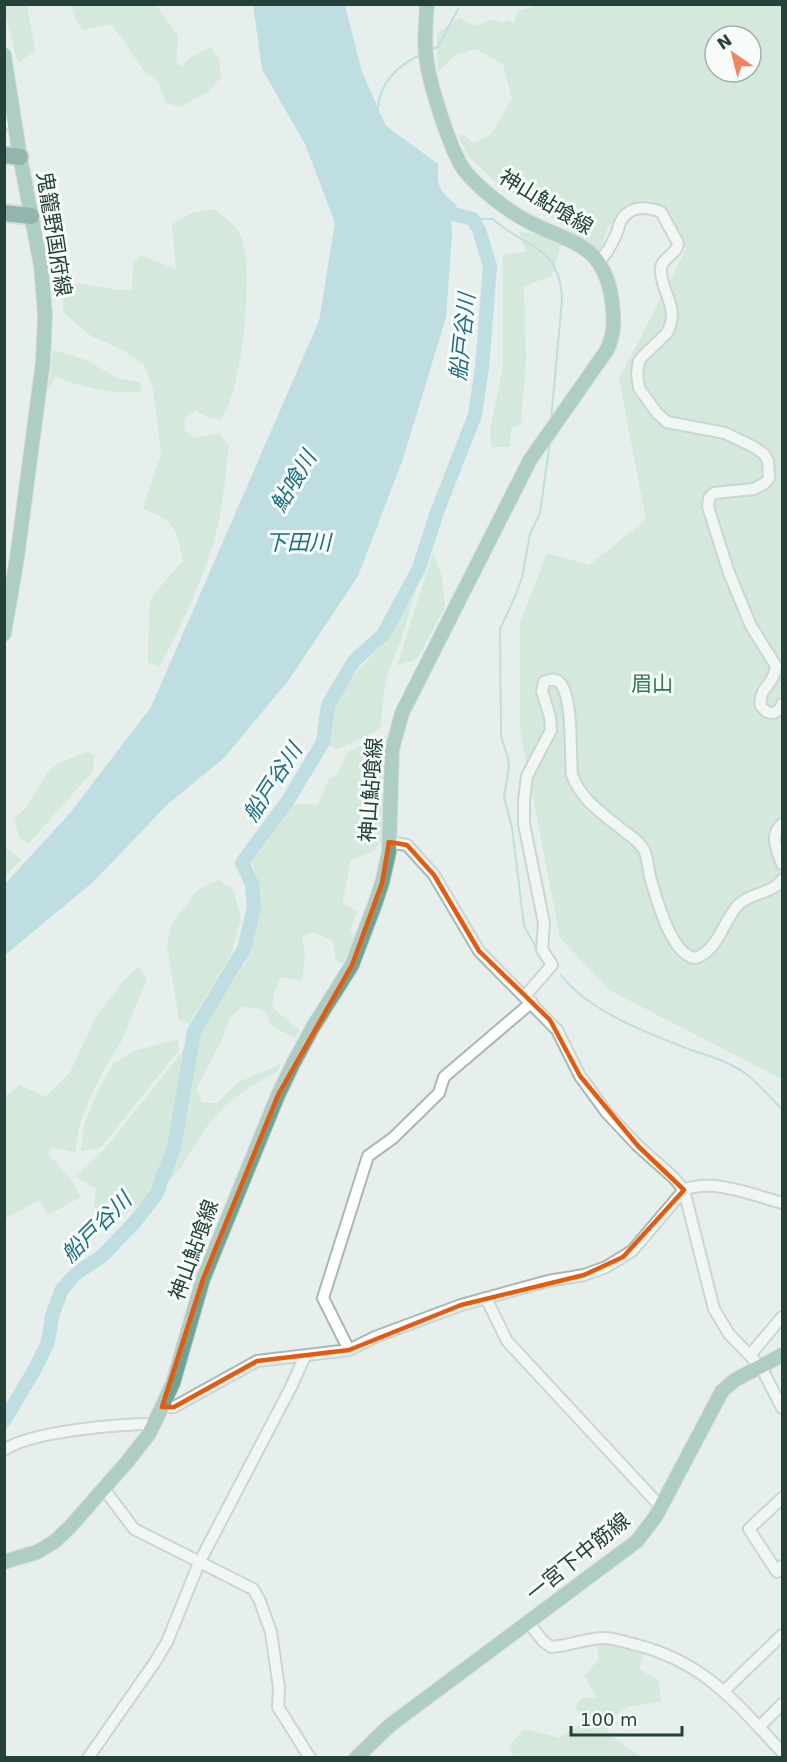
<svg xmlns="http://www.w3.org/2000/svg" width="787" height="1762" font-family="'DejaVu Sans','Noto Sans JP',sans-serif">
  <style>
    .green { fill: #bfe0c8; fill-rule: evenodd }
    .water { fill: #8ec9d4 }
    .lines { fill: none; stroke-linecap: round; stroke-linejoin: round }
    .stream { stroke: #8ec9d4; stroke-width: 2 }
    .river { stroke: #8ec9d4; stroke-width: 14 }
    .minor-casing { stroke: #a8b8b2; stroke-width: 14 }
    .major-casing { stroke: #c2cac8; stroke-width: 16 }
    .highway-casing { stroke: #c2cac8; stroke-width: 20 }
    .minor { stroke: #fff; stroke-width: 10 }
    .major { stroke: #6aa596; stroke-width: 14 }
    .highway { stroke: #2f6f62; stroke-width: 16 }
    .marked { fill: none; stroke: #e8590c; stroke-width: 4.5; stroke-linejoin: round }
    .labels { text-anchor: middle; stroke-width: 6; stroke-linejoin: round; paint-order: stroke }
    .street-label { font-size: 21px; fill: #24423a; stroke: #f7fbf9 }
    .park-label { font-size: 21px; fill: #2d7a4b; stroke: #f7fbf9 }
    .water-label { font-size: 22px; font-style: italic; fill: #1c6f80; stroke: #f7fbf9 }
  </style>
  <rect width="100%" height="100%" fill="#e6efeb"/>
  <g class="green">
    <path d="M4,5H27L35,51L18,63L5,14Z"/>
    <path d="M72,5H156L178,36L176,62L182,67L188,59L210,47L219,59L221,77L208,92L180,107L166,103L158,81L143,70L112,24L83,30L77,22Z"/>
    <path d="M538,5H782V1079L609,990L560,938L520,729V623L547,553L589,565L646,520L619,379L686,249L663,207L649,200L629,204L608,227L599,254L565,227L498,184L468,156L459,138L462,134L474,143L491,134L512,99L503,64L476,49L455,55L438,72L437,34L459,18L475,26L493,19L502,23L507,20L514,23L518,11ZM715,36H751V72H715Z"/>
    <path d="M214,209C224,217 238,227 242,239C254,270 242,395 220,420L207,417L195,410L185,418L184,430L193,438L219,433L229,447C225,472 224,500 218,525C206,575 183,621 159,667L148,662L149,608L152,596L183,561C177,529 175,520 143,509L161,453L153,389L144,365L121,349L91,336L64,313L62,300L75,283L118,290L132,289L133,262L140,255L176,269L172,224L192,213Z"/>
    <path d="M519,232L539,234L561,244L552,276L524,286L526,360L521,423L511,429L510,447H492L490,430L503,367V254L526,252Z"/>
    <path d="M53,350L87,360L116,378L140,382L142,392C106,393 90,389 56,377L48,390Z"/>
    <path d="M433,552L442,577L445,607L417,659L397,666Z"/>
    <path d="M418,582L402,637L386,677L380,729L339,749L326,745L334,706L359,669L384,644Z"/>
    <path d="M386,736L382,839L373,851L351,860L342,903L357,911L350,931L355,936L343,963L336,961L333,941L313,932L302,937L305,952L302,981L281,977L274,993L272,1007L300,1031L294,1038L271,1025L267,1014L258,1008L242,1007L230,1018L223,1037L196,1089L203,1103H217L239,1082L281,1064L277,1072C251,1084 226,1102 208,1125C195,1142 186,1164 171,1179C158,1193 139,1206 122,1215L94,1207L96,1189L75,1176L102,1152L144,1100L204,1024L246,962L260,914L259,885L252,862L293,806L300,804L318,805L329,779L338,774L347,753L363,744Z"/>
    <path d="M88,752L95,755L92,772L28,844L19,837L14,820L27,806L47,773L58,763Z"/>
    <path d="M5,847L21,859L5,877Z"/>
    <path d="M219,880L233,889L241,919L231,955L189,1023L179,1020L167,944L172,923L199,889Z"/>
    <path d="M138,967L147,978L121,1042L108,1062L92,1093L80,1123L75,1152L52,1147L48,1154L71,1179L81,1197L48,1215L39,1200L5,1219V1096L20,1085L46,1097L70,1072L97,1015L122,983Z"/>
    <path d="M178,1039L179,1050L101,1147L81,1151L84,1124L98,1091L113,1064L131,1052Z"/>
    <path d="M596,1641L644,1652L639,1669L659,1681L661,1701L627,1707L609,1720L607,1730L619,1742L642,1757H514L509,1746L524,1729L560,1738L583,1723L575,1706L581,1699L597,1697L584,1676L599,1659Z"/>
  </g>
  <path class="water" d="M253,5H345L362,72L386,126L438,164C437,186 438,191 457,205L451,214L452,235L446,317L403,459L358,576L288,681L225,757L168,804L92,883L5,955V884L70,813L151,707L319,321L335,223L305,144L262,69Z"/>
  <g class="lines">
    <g class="stream">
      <path d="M430,50L438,47L458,9"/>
      <path d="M378,109C379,83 399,64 422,54"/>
      <path d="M473,219H493C526,249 560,245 562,300L551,420"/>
      <path d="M538,951L524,926L512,828L504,797L509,767L508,758L501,736L500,629L514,599L522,578L530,534L540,513L550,441"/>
      <path d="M561,975C588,1011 649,1034 691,1050C710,1056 730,1062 746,1074C760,1084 770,1098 782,1109"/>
    </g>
    <path class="river" d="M4,1421L35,1369L48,1342L52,1316L62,1289L78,1272L101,1257L134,1223L156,1195L174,1147L194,1031L244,949L254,908L252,884L242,863L287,802L323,742L328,705L354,661L383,635L419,568L437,512L475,415L482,368L490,266L479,230L473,219L434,209"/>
    <g class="minor-casing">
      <g id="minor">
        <path d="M4,116L16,131"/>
        <path d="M599,262C605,255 611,246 615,237C618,232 618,225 622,219C631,205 648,207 661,212L678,243C678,254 661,258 661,269C660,292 681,307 667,333L643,356L639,361L637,373L639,388L657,413L667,422L725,433L754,447L764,454L768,461L769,478L765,483L754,489L714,493L709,498L708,507L729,573L751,626L776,666C776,683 757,689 761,706C768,716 778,715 782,704"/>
        <path d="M782,824C769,835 777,850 782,864"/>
        <path d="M389,842L407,845L434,875L479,951L557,1030L580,1076L607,1113L638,1146L674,1178L684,1190L714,1309L729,1334L761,1367L782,1408"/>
        <path d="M525,996L552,965L542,949L544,923L524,824V801L527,776L551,730L550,717L542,691L544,682C550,679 556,678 561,684C573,700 570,754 572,775C581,800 603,814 624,831C631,836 640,842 644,850C648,858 648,868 650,877C656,897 671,955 695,958C719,950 722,923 738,905C751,892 772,894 782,880"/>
        <path d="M486,1298L507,1341L661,1507"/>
        <path d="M349,1350L323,1298L368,1156L393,1138L439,1093L444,1077L532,1002"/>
        <path d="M750,1355L782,1317"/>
        <path d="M162,1407H174L257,1361L349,1350L375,1337L461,1305L548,1281L584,1275L606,1267L632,1251L684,1190C713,1178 753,1195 782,1203"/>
        <path d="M4,1450C32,1431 119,1424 155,1424"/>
        <path d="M104,1489L134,1529L253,1589L259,1599L271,1632L279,1688L278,1707L310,1758"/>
        <path d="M782,1498L749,1529L777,1572L782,1566"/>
        <path d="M529,1623L543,1641L551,1647C569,1646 586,1638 605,1638C615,1638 627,1643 637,1645C706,1663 736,1703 782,1752"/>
        <path d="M725,1690L782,1635"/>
        <path d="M759,1727L782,1704"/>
        <path d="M88,1758L155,1662L167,1642L199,1563L291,1387L305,1356"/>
      </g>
    </g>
    <g class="major-casing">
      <g id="major">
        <path d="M4,55L20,157L41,266L45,315L43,361L17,558L4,634"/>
        <path d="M4,1562L37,1552L54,1542L69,1528L127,1462L149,1434L162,1407L173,1383L203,1279L278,1095L293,1064L313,1027L352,965L375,904L382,883L389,852L392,750L402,713L530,460L607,350C615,333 614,320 612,301C604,244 573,244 529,222C508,211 479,189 465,171C450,151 428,80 426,55C424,38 426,21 427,4"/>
        <path d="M356,1758L389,1726L637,1541L656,1516L722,1391L735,1380L782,1355"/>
      </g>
    </g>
    <g class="highway-casing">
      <g id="highway">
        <path d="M4,155L20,157"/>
        <path d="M4,213L31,216"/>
      </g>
    </g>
    <use href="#minor" class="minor"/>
    <use href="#major" class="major"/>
    <use href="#highway" class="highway"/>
  </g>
  <path d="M0 0H787V1762H0ZM389,842L407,845L434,875L479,951L550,1020L580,1076L638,1146L684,1190L623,1257L584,1275L461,1305L349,1350L257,1361L174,1407H162L203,1279L278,1095L352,965L382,883Z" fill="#e6efeb" fill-opacity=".55" fill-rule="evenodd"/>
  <path class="marked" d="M389,842L407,845L434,875L479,951L550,1020L580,1076L638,1146L684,1190L623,1257L584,1275L461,1305L349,1350L257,1361L174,1407H162L203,1279L278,1095L352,965L382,883Z"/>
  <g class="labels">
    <g class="street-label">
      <text transform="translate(546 202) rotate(31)" y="7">神山鮎喰線</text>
      <text transform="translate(54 234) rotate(81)" y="7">鬼籠野国府線</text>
      <text transform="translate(371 790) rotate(-86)" y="7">神山鮎喰線</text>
      <text transform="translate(194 1250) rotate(-70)" y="7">神山鮎喰線</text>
      <text transform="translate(578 1557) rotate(-39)" y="7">一宮下中筋線</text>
    </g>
    <g class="park-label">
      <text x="652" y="691">眉山</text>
    </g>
    <g class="water-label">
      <text transform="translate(462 337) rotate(-84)" y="8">船戸谷川</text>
      <text transform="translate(293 481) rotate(-59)" y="8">鮎喰川</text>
      <text x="298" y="550">下田川</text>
      <text transform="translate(272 782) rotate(-57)" y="8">船戸谷川</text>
      <text transform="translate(96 1227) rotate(-45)" y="8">船戸谷川</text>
    </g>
  </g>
  <rect width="787" height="1762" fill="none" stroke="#24423a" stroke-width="12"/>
  <g transform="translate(733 54) rotate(325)"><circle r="28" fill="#f7fbf9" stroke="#a3b1ad" stroke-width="1.5"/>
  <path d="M0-4.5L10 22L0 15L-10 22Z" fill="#f4845f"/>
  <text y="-9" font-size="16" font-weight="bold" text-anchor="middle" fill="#24423a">N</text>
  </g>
  <path d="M571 1726v9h111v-9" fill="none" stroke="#24423a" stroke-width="3"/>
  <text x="580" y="1726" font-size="18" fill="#24423a" stroke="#f7fbf9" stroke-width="4.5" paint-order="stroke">100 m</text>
</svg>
